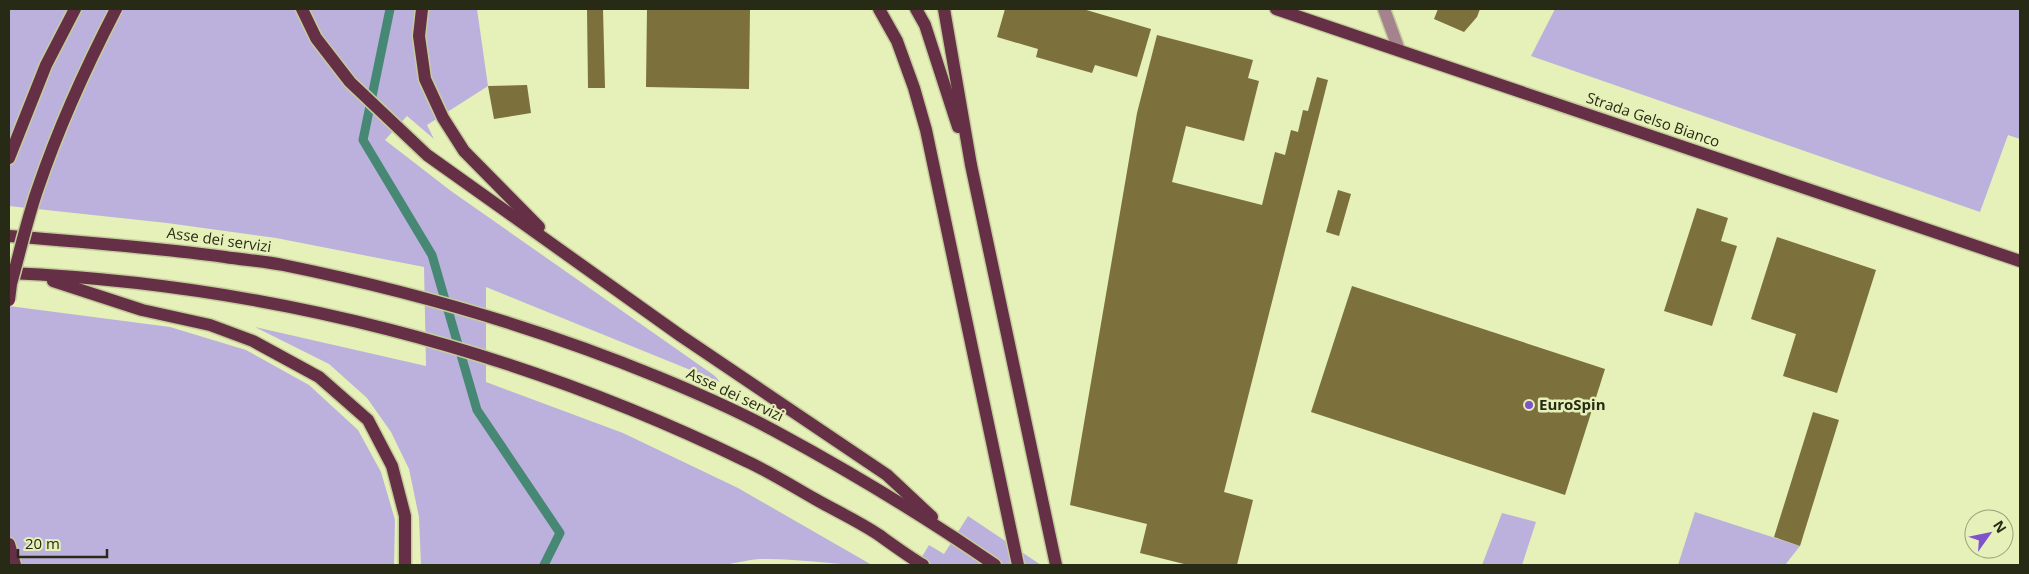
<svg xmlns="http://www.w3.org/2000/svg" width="2029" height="574" font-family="'Open Sans',sans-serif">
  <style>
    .green { fill: #bcb1dc }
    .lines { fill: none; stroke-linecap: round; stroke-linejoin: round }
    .stream { stroke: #468873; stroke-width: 9 }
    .building { fill: #7c703d }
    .minor-casing { stroke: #c4cc9b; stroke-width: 15 }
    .major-casing { stroke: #c4cc9b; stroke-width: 15 }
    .minor { stroke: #a4838e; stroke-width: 12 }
    .major { stroke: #653045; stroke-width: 12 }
    .major-bridge-casing { stroke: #c4cc9b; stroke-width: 15; stroke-linecap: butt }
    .major-bridge { stroke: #653045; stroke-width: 12 }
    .poi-dot { fill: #7e53cc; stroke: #e6f0b9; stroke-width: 2 }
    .labels { text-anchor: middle; stroke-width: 5; stroke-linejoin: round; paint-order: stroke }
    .street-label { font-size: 15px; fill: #272a15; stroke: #e6f0b9 }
    .poi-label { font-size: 15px; font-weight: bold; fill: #272a15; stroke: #e6f0b9; text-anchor: start }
  </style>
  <rect width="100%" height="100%" fill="#e6f0b9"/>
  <g class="green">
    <path d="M9,9H477L488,86L427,125L434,139L407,116L385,140L451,191L715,376L720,382L486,287V382L623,433L738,488L872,565C834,565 797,558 759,559C747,560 736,563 724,565H421L419,517L409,469L391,432L367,398L329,364L255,327L426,366L424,267L276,238L167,223L9,206Z"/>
    <path d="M1555,9H2020V139L2008,135L1980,212L1531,56Z"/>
    <path d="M9,306L170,327L246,350L309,385L358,430L381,472L395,520L394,565H9Z"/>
    <path d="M1695,512L1800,546L1785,565H1678Z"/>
    <path d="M1502,513L1536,522L1522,565H1482Z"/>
    <path d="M968,516L1041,565H917L929,545L944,554Z"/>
  </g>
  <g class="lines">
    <path class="stream" d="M390,9L363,140L432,255L477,410L560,533L544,565"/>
  </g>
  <g class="building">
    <path d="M587,9H603L605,88H588Z"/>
    <path d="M647,9H750L749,89L646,87Z"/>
    <path d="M1005,9H1083L1151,29L1137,77L1095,65L1092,73L1036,57L1038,49L997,37Z"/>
    <path d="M1438,9H1480L1477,17L1464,32L1434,19Z"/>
    <path d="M1157,35L1253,60L1248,78L1259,81L1244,141L1186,126L1172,182L1262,205L1275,152L1285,155L1291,130L1298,132L1303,110L1308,111L1317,77L1328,80L1224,492L1253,500L1237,565H1188L1140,553L1147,524L1070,505L1137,113Z"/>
    <path d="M527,85L531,113L494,119L488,86Z"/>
    <path d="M1338,190L1351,194L1339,236L1326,232Z"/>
    <path d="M1697,208L1728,218L1721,241L1737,246L1712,326L1664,311Z"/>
    <path d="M1777,237L1876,270L1837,393L1783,376L1796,334L1751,319Z"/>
    <path d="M1352,286L1605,369L1565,495L1311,412Z"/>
    <path d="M1813,412L1839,420L1800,546L1774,537Z"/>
  </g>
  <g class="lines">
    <g class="minor-casing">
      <path id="minor" d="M1384,9L1399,50"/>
    </g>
    <g class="major-casing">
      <g id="major">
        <path d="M302,9L316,38L350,82L427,155L681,336L887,475L932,517"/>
        <path d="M422,9L419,36L425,79L443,118L464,151L539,227"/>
        <path d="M879,9L897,41L914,88L926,130L1018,565"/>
        <path d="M916,9L925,25L958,127"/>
        <path d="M944,9L971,165L1056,565"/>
        <path d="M1276,9L2020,261"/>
        <path d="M9,158L46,65L75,9"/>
        <path d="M9,236C81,242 153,247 225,257C244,260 264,261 283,265C411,291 537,327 658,377C697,393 736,410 773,430C849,471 924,516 995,565"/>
        <path d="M9,273C265,284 516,349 746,461C770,472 792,486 815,499C836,511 858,521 879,535C893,545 908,556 923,565"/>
        <path d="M53,281L142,310L210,325L253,341L319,377L368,420L392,466L405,516V565"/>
        <path d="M9,544L15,565"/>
      </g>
    </g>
    <use href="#minor" class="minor"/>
    <use href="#major" class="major"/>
    <g class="major-bridge-casing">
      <path id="major-bridge" d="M9,300L11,284C20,252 27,219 38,188C59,126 86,67 116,9"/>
    </g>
    <use href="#major-bridge" class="major-bridge"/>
  </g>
  <circle class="poi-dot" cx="1529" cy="405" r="5"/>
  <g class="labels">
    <g class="street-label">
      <text transform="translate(1653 120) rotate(19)" y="5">Strada Gelso Bianco</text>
      <text transform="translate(219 240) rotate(8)" y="5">Asse dei servizi</text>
      <text transform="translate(735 395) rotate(25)" y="5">Asse dei servizi</text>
    </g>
    <g class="poi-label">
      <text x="1539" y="410">EuroSpin</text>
    </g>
  </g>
  <rect width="2029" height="574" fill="none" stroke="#272a15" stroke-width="20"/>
  <g transform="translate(1989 534) rotate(57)"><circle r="24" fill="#e6f0b9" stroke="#9aa177"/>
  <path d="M0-4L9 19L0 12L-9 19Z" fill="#7e53cc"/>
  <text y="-8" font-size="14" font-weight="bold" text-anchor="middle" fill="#272a15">N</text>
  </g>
  <path d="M18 549v8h89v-8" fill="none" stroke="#272a15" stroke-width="2.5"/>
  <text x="25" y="549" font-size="15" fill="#272a15" stroke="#e6f0b9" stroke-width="4" paint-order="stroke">20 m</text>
</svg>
